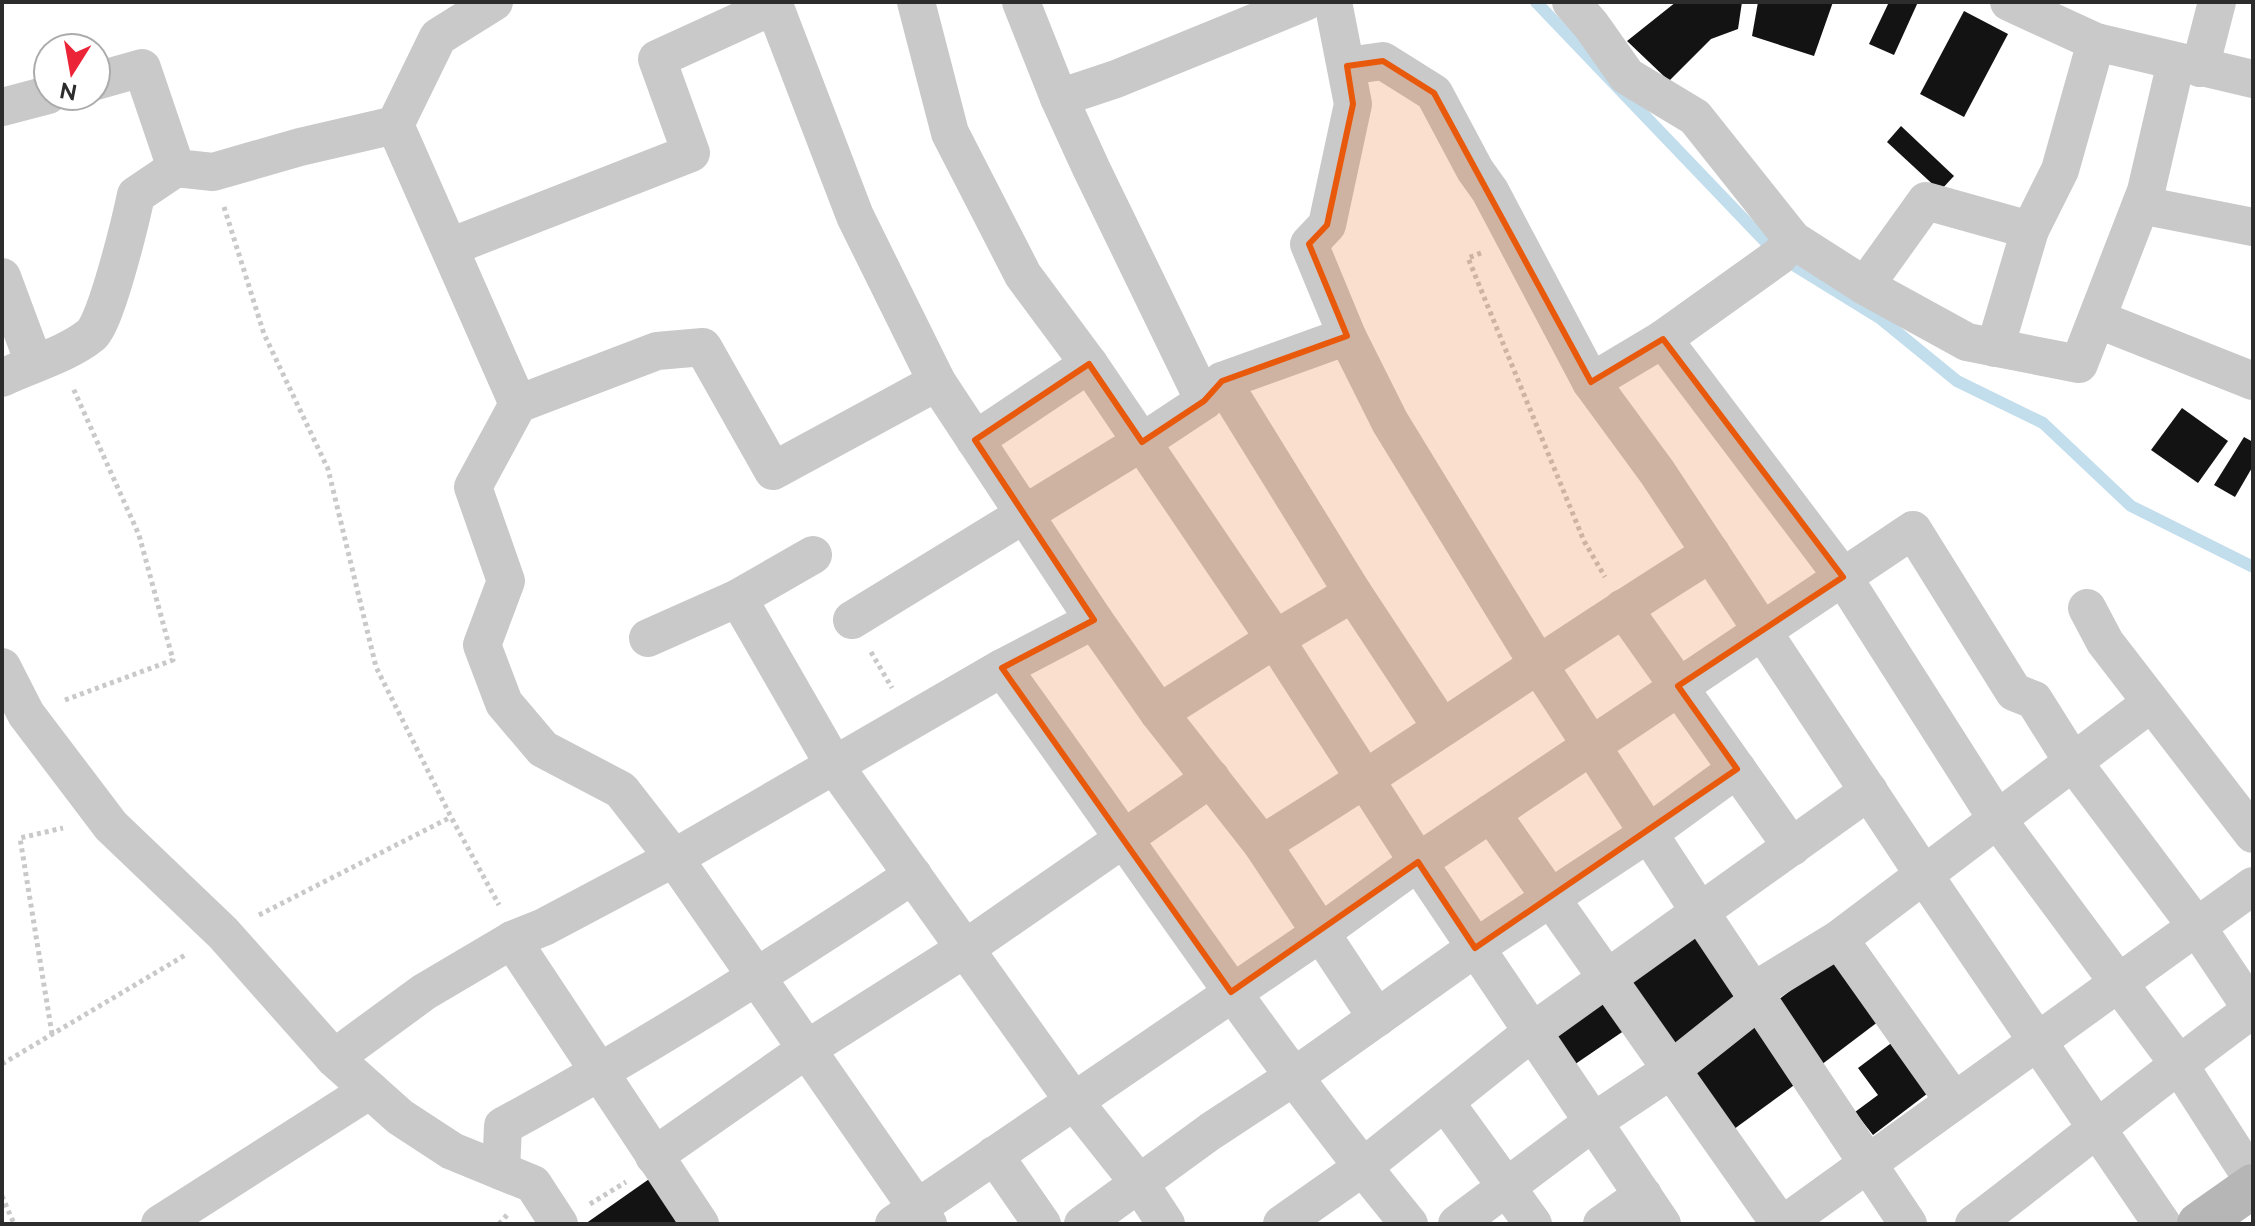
<svg xmlns="http://www.w3.org/2000/svg" width="2255" height="1226" font-family="Raleway,sans-serif">
  <style>
    .lines { fill: none; stroke-linecap: round; stroke-linejoin: round }
    .stream { stroke: #c2ddec; stroke-width: 12 }
    .building { fill: #131313 }
    .path { stroke: #c9c9c9; stroke-width: 5; stroke-dasharray: 4 4; stroke-linecap: butt }
    .street { stroke: #c9c9c9; stroke-width: 38 }
    .secondary { stroke: #b6b6b6; stroke-width: 44 }
    .marked { fill: #e8590c; fill-opacity: 0.2; stroke: #e8590c; stroke-width: 6; stroke-linejoin: round }
  </style>
  <rect width="100%" height="100%" fill="#fff"/>
  <g class="lines">
    <path class="stream" d="M1536,2L1779,256L1881,319L1957,381L2043,423L2131,506L2253,567"/>
  </g>
  <g class="building">
    <path d="M1676,2H1742L1738,29L1711,39L1669,81L1627,41Z"/>
    <path d="M1758,2H1833L1814,56L1752,36Z"/>
    <path d="M1889,2H1918L1894,55L1869,44Z"/>
    <path d="M1964,11L2008,34L1964,117L1920,94Z"/>
    <path d="M1901,126L1954,176L1940,191L1887,142Z"/>
    <path d="M2182,408L2228,441L2198,483L2151,450Z"/>
    <path d="M2244,437L2253,442V466L2235,497L2214,485Z"/>
    <path d="M1694,934L1745,1007L1674,1056L1623,983Z"/>
    <path d="M1840,953L1887,1015L1821,1065L1774,1003Z"/>
    <path d="M1605,988L1631,1026L1568,1069L1542,1032Z"/>
    <path d="M1749,1019L1797,1083L1730,1132L1683,1067Z"/>
    <path d="M1894,1041L1932,1090L1873,1135L1855,1112L1878,1095L1858,1068Z"/>
    <path d="M652,1177L685,1224H585Z"/>
  </g>
  <g class="lines">
    <g class="path">
      <path d="M224,207L264,334L328,469L376,667L451,817L499,905"/>
      <path d="M1481,253L1468,258L1584,541L1605,577"/>
      <path d="M871,652L892,688"/>
      <path d="M65,700L173,660L139,535L73,388"/>
      <path d="M259,915L451,817"/>
      <path d="M52,1034L20,838L63,828"/>
      <path d="M2,1064L187,954"/>
      <path d="M2,1196L14,1224"/>
      <path d="M590,1204L626,1182"/>
      <path d="M499,1224L507,1215"/>
    </g>
    <g class="street">
      <path d="M773,2L855,216L937,382L1094,620L1002,668C1138,854 1263,1047 1409,1224"/>
      <path d="M916,2L950,133L1023,275L1089,364L1275,639L1418,862L1662,1224"/>
      <path d="M1021,2L1059,98L1091,168L1204,401"/>
      <path d="M1333,2L1353,104L1327,225L1309,244L1347,336L1390,422L1538,664L1700,912L1908,1224"/>
      <path d="M1571,2L1591,25L1627,76L1695,117L1793,240L1865,286L1967,342L2079,364L2146,191L2176,62"/>
      <path d="M2009,2L2096,42L2253,79"/>
      <path d="M1347,66L1383,61L1434,93L1475,170L1490,191L1591,382L1657,472L1924,875L2162,1224"/>
      <path d="M2200,68L2217,2"/>
      <path d="M96,81L142,68L176,168L213,172L300,147L395,125"/>
      <path d="M1059,98L1116,79L1305,2"/>
      <path d="M2,107L48,95"/>
      <path d="M395,125L518,404"/>
      <path d="M395,125L438,37L494,2"/>
      <path d="M2141,205L2253,227"/>
      <path d="M450,247L691,153L657,59L773,6"/>
      <path d="M2,277L34,363"/>
      <path d="M1865,286L1926,201L2030,230"/>
      <path d="M2097,319L2253,381"/>
      <path d="M1347,336L1222,381L1353,593L1442,728"/>
      <path d="M1663,339L1843,577L1997,819L2178,1063L2253,1180"/>
      <path d="M1995,348L2030,230L2060,170L2096,42"/>
      <path d="M2,378C31,364 66,355 91,335C106,323 131,219 136,195L176,168"/>
      <path d="M1591,382L1663,339L1779,256L1793,240"/>
      <path d="M975,440L1089,364"/>
      <path d="M738,598L834,765L1073,1100L1139,1183L1166,1224"/>
      <path d="M1623,608L1792,847"/>
      <path d="M2087,608L2105,642L2253,834"/>
      <path d="M852,620L1142,442L1204,401L1222,381"/>
      <path d="M1094,620L1159,713L1262,844L1377,1018"/>
      <path d="M648,638L738,598L813,555"/>
      <path d="M2,667L26,714L111,826L223,933L334,1058L400,1117L452,1151L533,1184L559,1224"/>
      <path d="M1159,713L1275,639L1353,593"/>
      <path d="M1491,813L1780,1224"/>
      <path d="M1262,844C1414,751 1559,647 1711,553"/>
      <path d="M1839,939L1954,1101"/>
      <path d="M512,940L700,1224"/>
      <path d="M1754,991L1839,939L2151,703"/>
      <path d="M334,1058L424,992L512,940L544,927L674,858L1002,668"/>
      <path d="M1445,1102L1533,1224"/>
      <path d="M994,1155L1042,1224"/>
      <path d="M654,1156L807,1049L966,948L1211,778"/>
      <path d="M501,1171L503,1126C645,1049 779,964 913,875"/>
      <path d="M160,1224L370,1090"/>
      <path d="M894,1224L1319,934L1418,862L1913,530L2014,692L2034,700L2073,762L2197,927L2253,1011"/>
      <path d="M928,1224L674,858L621,790L543,749L504,703L482,645L506,581L473,487L518,404L657,351L703,347L773,471L937,382"/>
      <path d="M1083,1224L1211,1131L1295,1076L1475,948L1649,833L1737,769"/>
      <path d="M1282,1224L1363,1167L1532,1032L1869,791"/>
      <path d="M1457,1224L1593,1122L1671,1070L1759,1000"/>
      <path d="M1602,1224L1643,1195"/>
      <path d="M1784,1224L2253,886"/>
      <path d="M1974,1224C2068,1153 2158,1078 2253,1009"/>
    </g>
    <path class="secondary" d="M2199,1224L2253,1186"/>
  </g>
  <path class="marked" d="M1383,61L1434,93L1591,382L1663,339L1843,577L1678,686L1737,769L1475,948L1418,862L1231,992L1002,668L1094,620L975,440L1089,364L1142,442L1204,401L1222,381L1347,336L1309,244L1327,225L1353,104L1347,66Z"/>
  <rect width="2255" height="1226" fill="none" stroke="#2c2c2c" stroke-width="8"/>
  <g transform="translate(72 72) rotate(191)"><circle r="38" fill="#ffffff" stroke="#ababab" stroke-width="2"/>
  <path d="M0-6L14 30L0 20L-14 30Z" fill="#ec2437"/>
  <text y="-12" font-size="22" font-weight="bold" text-anchor="middle" fill="#2c2c2c">N</text>
  </g>
</svg>
